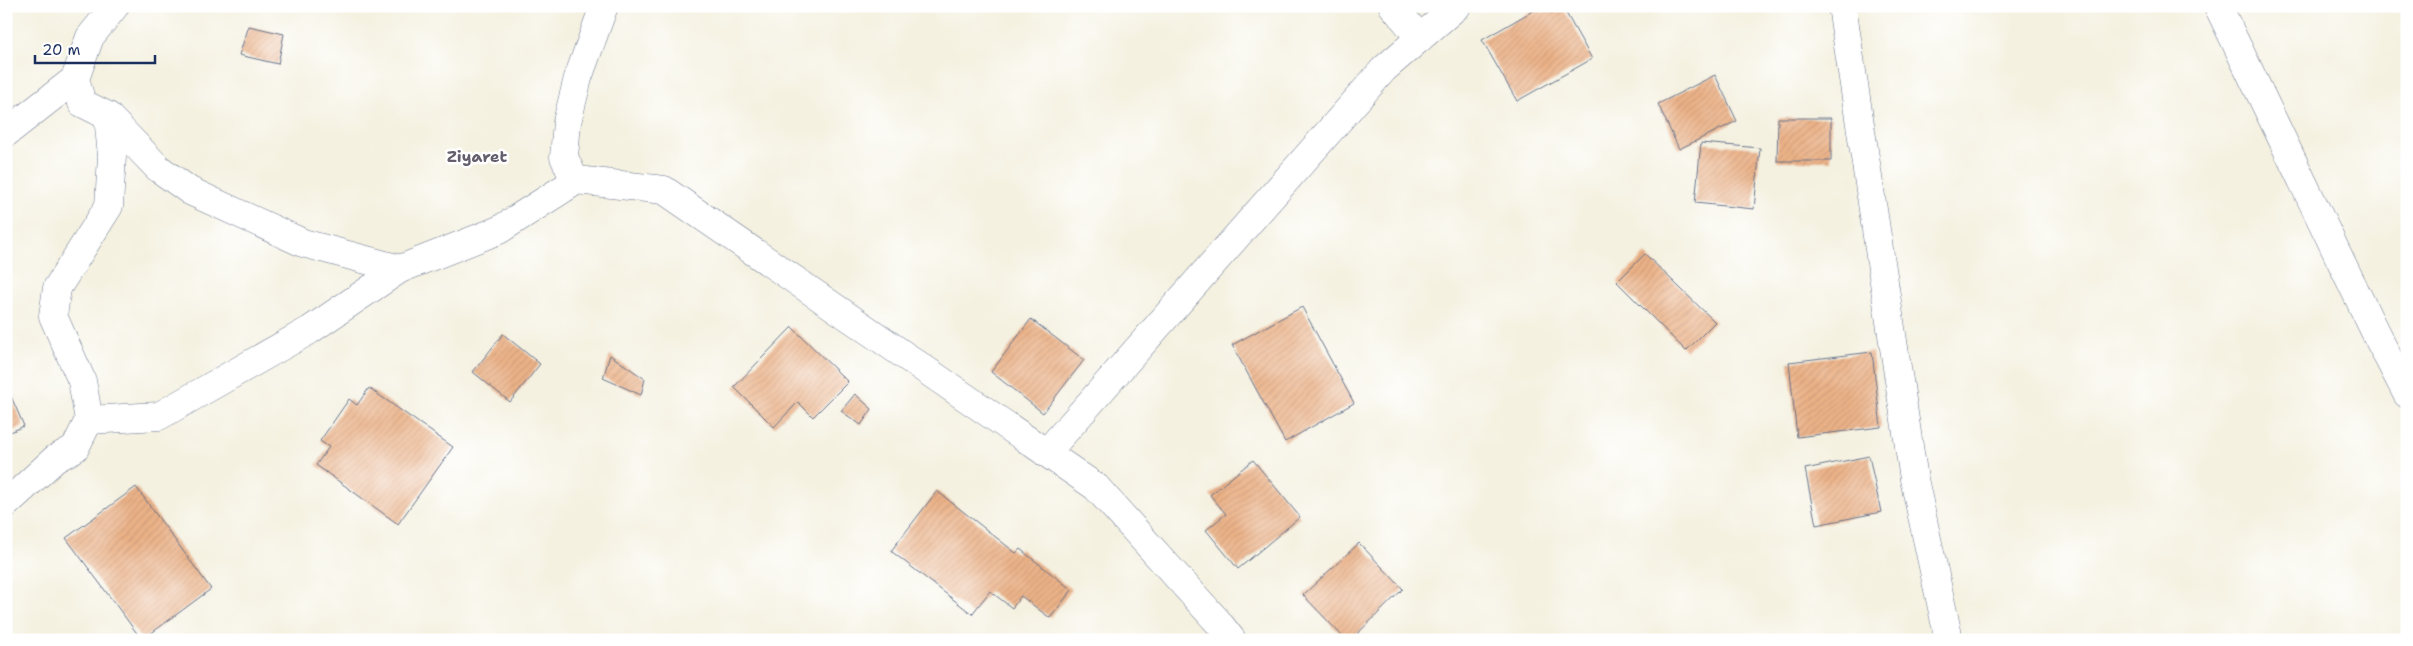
<svg xmlns="http://www.w3.org/2000/svg" width="2413" height="646" font-family="'Shantell Sans',sans-serif">
  <style>
    .building { fill: url(#building-hatch) }
    .lines { fill: none; stroke-linecap: round; stroke-linejoin: round }
    .minor-casing { stroke: #67738c; stroke-width: 29 }
    .minor { stroke: #fff; stroke-width: 28 }
    .labels { text-anchor: middle; stroke-width: 5; stroke-linejoin: round; paint-order: stroke }
    .neighbourhood-label { font-size: 16px; font-weight: bold; fill: #645d6c; stroke: #fff }
  </style>
  <defs>
    <pattern id="building-hatch" width="6" height="6" patternUnits="userSpaceOnUse" patternTransform="scale(1.25)"><rect width="6" height="6" fill="#ecb287"/><path d="M-1 1l2-2M0 6l6-6M5 7l2-2" fill="none" stroke="#ca9977"/></pattern>
  </defs>
  <rect width="100%" height="100%" fill="#fff"/>
  <filter id="ink" filterUnits="userSpaceOnUse"><feTurbulence type="fractalNoise" baseFrequency=".02" numOctaves="2"/><feDisplacementMap in="SourceGraphic" scale="10" xChannelSelector="R" yChannelSelector="G"/><feConvolveMatrix kernelMatrix="1 2 1 2 8 2 1 2 1" color-interpolation-filters="sRGB"/></filter>
  <filter id="wash" filterUnits="userSpaceOnUse"><feTurbulence type="fractalNoise" baseFrequency=".0096" numOctaves="4" result="noise"/><feDisplacementMap in="SourceGraphic" scale="20" xChannelSelector="R" yChannelSelector="G"/><feGaussianBlur stdDeviation="1.12" result="paint"/><feColorMatrix in="noise" values="0 0 0 0 0 0 0 0 0 0 0 0 0 0 0 0 0 1.4 0 .05"/><feComposite in="paint" operator="in"/></filter>
  <g filter="url(#wash)">
    <rect width="100%" height="100%" fill="#f4f1e0"/>
    <g id="blocks">
      <g class="building">
        <path d="M1541,6H1562L1592,59L1517,101L1482,40Z"/>
        <path d="M249,26L284,34L278,64L239,55Z"/>
        <path d="M1715,75L1737,121L1679,149L1658,104Z"/>
        <path d="M1778,118H1831V161H1777Z"/>
        <path d="M1701,143L1760,148L1754,209L1695,203Z"/>
        <path d="M1645,254L1715,322L1686,351L1617,282Z"/>
        <path d="M1302,307L1354,403L1285,442L1232,345Z"/>
        <path d="M1031,319L1084,360L1043,413L991,372Z"/>
        <path d="M792,327L848,382L813,417L798,402L774,427L734,387Z"/>
        <path d="M503,334L540,364L510,402L473,372Z"/>
        <path d="M1872,352L1881,427L1797,437L1789,362Z"/>
        <path d="M610,355L645,379L641,395L603,378Z"/>
        <path d="M6,385L24,426L6,434Z"/>
        <path d="M369,388L453,447L398,524L316,465L329,447L320,441L349,399L357,405Z"/>
        <path d="M855,394L872,409L861,425L841,411Z"/>
        <path d="M1869,456L1881,512L1816,525L1805,469Z"/>
        <path d="M1253,460L1300,517L1238,569L1206,530L1226,514L1210,495Z"/>
        <path d="M136,487L211,589L142,640L66,538Z"/>
        <path d="M937,491L1016,553L1020,549L1072,590L1050,618L1021,596L1012,608L990,591L972,614L891,551Z"/>
        <path d="M1359,543L1403,589L1351,640H1346L1303,595Z"/>
      </g>
    </g>
  </g>
  <g filter="url(#ink)">
    <use href="#blocks" fill-opacity="0" stroke="#67738c" stroke-width="1"/>
    <g class="lines">
      <g class="minor-casing">
        <g id="minor">
          <path d="M115,6L90,37L75,79L82,103L108,116L158,168L190,191L303,243L400,269L499,230L577,180L664,190L1096,487L1218,622L1232,640"/>
          <path d="M1393,6L1420,38"/>
          <path d="M1842,6L1914,479L1949,640"/>
          <path d="M2218,6L2376,334L2407,394"/>
          <path d="M6,133L75,79"/>
          <path d="M575,181L564,157L567,122L578,78L604,6"/>
          <path d="M89,420L159,416L310,330L400,269"/>
          <path d="M1046,453L1384,69L1457,6"/>
          <path d="M6,504L55,459L75,448L89,420L82,381L53,316L57,288L109,206L112,156L108,116"/>
        </g>
      </g>
      <use href="#minor" class="minor"/>
    </g>
  </g>
  <g class="labels">
    <g class="neighbourhood-label">
      <text x="477" y="162">Ziyaret</text>
    </g>
  </g>
  <rect width="2413" height="646" fill="none" stroke="#fff" stroke-width="25"/>
  <path d="M35 55v8h120v-8" fill="none" stroke="#1b2f5e" stroke-width="2.5"/>
  <text x="42" y="55" font-size="15" fill="#1b2f5e" stroke="#ffffff" stroke-width="4" paint-order="stroke">20 m</text>
</svg>
